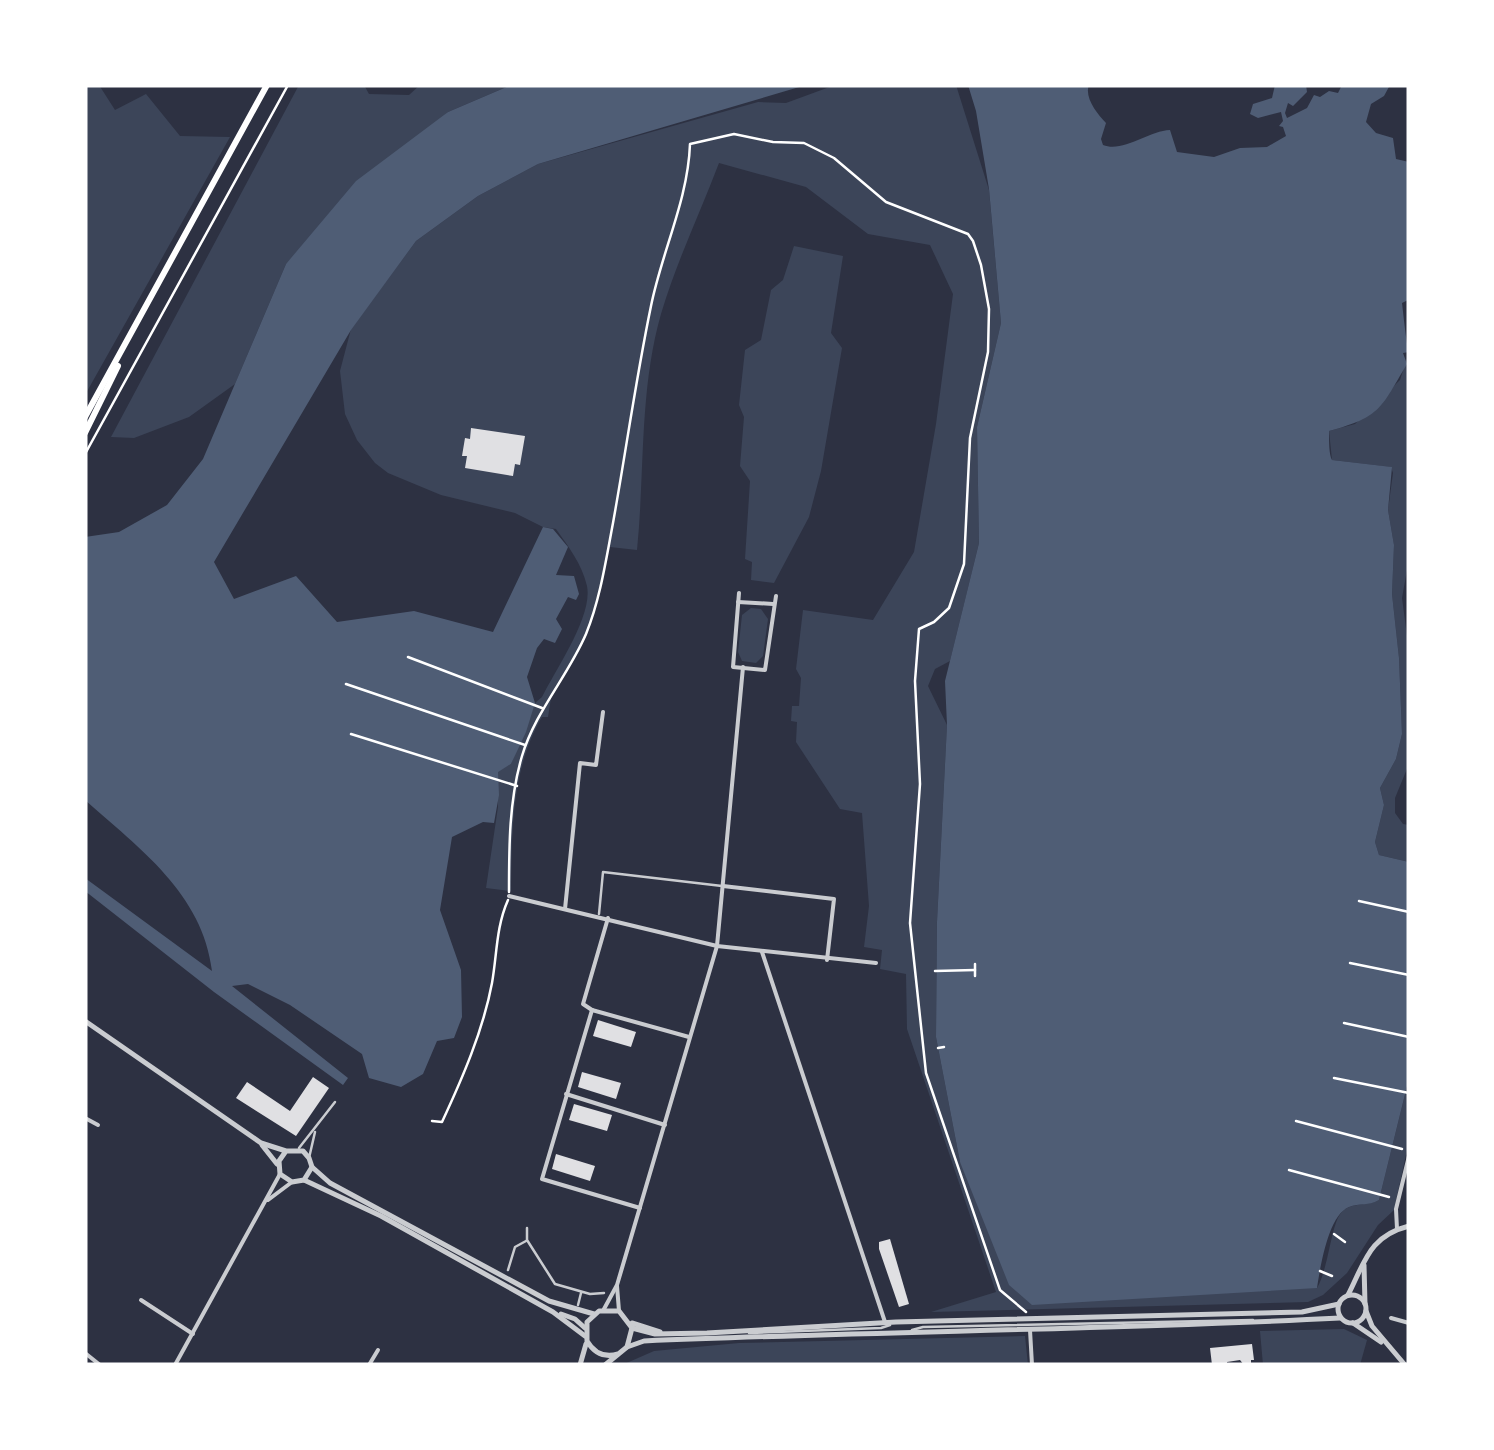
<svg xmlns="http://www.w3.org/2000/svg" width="1494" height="1450" font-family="'Golos Text',sans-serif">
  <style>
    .green { fill: #3c4559 }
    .water { fill: #4f5d75 }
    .building { fill: #e0e0e3 }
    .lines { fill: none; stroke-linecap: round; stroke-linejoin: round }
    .path { stroke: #fff; stroke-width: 2.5 }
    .service { stroke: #caccd0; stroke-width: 2.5 }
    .pedestrian { stroke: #caccd0; stroke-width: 2.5 }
    .minor { stroke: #caccd0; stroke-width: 4 }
    .tertiary { stroke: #caccd0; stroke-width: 5 }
    .primary { stroke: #fff; stroke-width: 6 }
  </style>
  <rect width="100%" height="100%" fill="#2d3142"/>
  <g class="green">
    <path d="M85,85H99L115,110L146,94L180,136L230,137L85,395Z"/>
    <path d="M299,85H364L369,94L409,95L420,85H511L448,112L286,264L235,384L189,417L134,438L111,437Z"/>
    <path d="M956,85L989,190L1001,323L977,427L979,543L950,661L935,669L928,686L947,725L937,922L936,1037L960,1162L1317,1288C1329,1268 1331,1222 1342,1212C1351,1202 1369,1206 1379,1200L1409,1078V1141L1394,1210L1378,1225L1347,1273L1323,1295L1308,1302L931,1312L996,1292L907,1029L906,974L880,969L882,950L864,947L869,906L862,813L840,809L796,742L797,722L791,721L792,706H799L801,678L796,669L803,610L873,620L914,552L936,424L953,294L930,245L868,234L806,187L719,163C700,213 676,263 661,314C639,391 645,472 637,550L610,547L587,635L551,698L548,717H542C511,769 512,833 511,891L486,888L498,807V771L511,764L535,703L542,697C556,669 593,616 587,586C582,564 568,546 556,529L543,527L515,513L441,495L388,473L375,463L357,440L345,414L340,371L351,329L416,241L478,196L538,164L758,102L786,103L835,85Z"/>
    <path d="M794,246L843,256L831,333L842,348L821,471L809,517L774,583L751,580L752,562L745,559L750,481L740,466L744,417L739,405L745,350L761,340L771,290L783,280Z"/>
    <path d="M1409,352V559L1402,598L1409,651V764L1395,798V813L1403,824L1409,825V862L1379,855L1375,842L1384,805L1380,788L1396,759L1402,734L1399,658L1392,594L1394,545L1388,510L1393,473L1391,467L1332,460L1329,431L1355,424L1400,380Z"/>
    <path d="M751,608L761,609L768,619L763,656L756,663L742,661L738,652L742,615Z"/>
    <path d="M1344,1329L1367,1340L1360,1365H1263L1260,1331Z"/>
    <path d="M1025,1336L1028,1365H622L654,1351L739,1343Z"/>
  </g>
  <g class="water">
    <path d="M511,85H806L538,164L478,196L416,241L351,330L214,562L234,599L296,576L337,622L414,611L493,632L543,527L553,529L568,547L556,575L574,576L579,594L576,600L568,597L556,619L562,629L555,643L544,639L537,648L527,677L535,703L526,732L511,764L498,772L499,795L494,823L483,822L452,837L440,910L461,970L462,1017L454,1038L437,1041L423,1074L401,1087L369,1078L362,1054L290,1005L248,984L232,986L348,1078L343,1085L214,992L85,891V878L212,971C203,894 139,848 85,800V537L119,532L167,505L203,459L286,264L356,181L448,112Z"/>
    <path d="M968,85H1089C1084,97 1097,114 1106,123L1101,139L1103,145C1123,153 1148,131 1170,130L1177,152L1214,157L1240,148L1267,147L1286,136L1283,127L1279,126L1283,121L1281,112L1258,118L1250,114L1253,104L1272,98L1275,85H1306L1307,92L1293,106L1288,103L1285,113L1287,118L1307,108L1314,95L1320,97L1329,91L1338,93L1342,85H1390L1384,96L1371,104L1366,122L1376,133L1393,138L1396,159L1409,162V288L1408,300L1402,303C1403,311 1407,349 1409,352L1403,353L1407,364C1381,407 1382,417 1329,431C1329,441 1329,455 1332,460L1392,467L1388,510L1394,545L1392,594L1399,658L1402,734L1396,759L1380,788L1384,805L1375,842L1379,855L1409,862V1078L1379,1200C1370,1206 1359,1203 1349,1207C1328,1215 1320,1269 1317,1288L1032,1305L1009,1285L960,1162L936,1037L937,922L947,725L945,681L979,543L977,427L1001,323L989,189L976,111Z"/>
  </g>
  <g class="building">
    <path d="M471,428L525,436L520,465L515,464L513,476L465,468L467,456H462L465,438L470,439Z"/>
    <path d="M598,1020L636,1032L631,1047L593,1036Z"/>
    <path d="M582,1072L621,1083L616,1099L578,1087Z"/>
    <path d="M313,1077L329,1088L296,1136L236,1098L247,1082L290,1111Z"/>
    <path d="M574,1104L612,1115L607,1131L569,1120Z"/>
    <path d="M556,1154L595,1166L590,1181L552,1169Z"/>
    <path d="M890,1239L909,1304L899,1307L879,1249V1242Z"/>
    <path d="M1252,1344L1254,1360H1251V1365H1244L1240,1360L1227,1362V1365H1212L1210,1348Z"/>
  </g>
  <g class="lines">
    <g class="path">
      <path d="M85,454L288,85"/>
      <path d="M408,657L542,708"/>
      <path d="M346,684L525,745"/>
      <path d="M351,734L517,786"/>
      <path d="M509,892C509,847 509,800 522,756C535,712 568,676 586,634C600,600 606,560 613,523C626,451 636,378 651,306C662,251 688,200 690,144L734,134L773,142L804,143L834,158L886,202L968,234L973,241L981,265L989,309L988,352L970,438L964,564L949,608L934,622L919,629L915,681L920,784L910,923L926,1073L1000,1290L1026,1312"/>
      <path d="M1359,901L1409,912"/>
      <path d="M1350,963L1409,975"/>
      <path d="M935,971L975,970"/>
      <path d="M975,976V964"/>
      <path d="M1344,1023L1409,1037"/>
      <path d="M938,1048L944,1047"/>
      <path d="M1334,1078L1409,1093"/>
      <path d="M432,1121L442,1122C462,1079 483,1031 492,983C497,955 496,927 508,900"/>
      <path d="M1296,1121L1402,1149"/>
      <path d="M1289,1170L1389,1197"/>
      <path d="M1334,1234L1345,1242"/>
      <path d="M1320,1271L1332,1276"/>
    </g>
    <g class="service">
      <path d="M599,914L603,872L722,886"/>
      <path d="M299,1148L335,1102"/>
      <path d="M309,1158L315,1132"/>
      <path d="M912,1330L923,1327L1253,1320"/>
      <path d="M749,1333L881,1328L890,1325"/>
    </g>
    <g class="pedestrian">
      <path d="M527,1228V1240L555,1284L590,1294L604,1293"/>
      <path d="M508,1270L515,1247L526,1241"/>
      <path d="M578,1305L581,1293"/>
    </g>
    <g class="minor">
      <path d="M739,593L733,667L765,670L776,596"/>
      <path d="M738,602L773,604"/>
      <path d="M723,886L834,899L827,960"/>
      <path d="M509,896L717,946L876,963"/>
      <path d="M565,909L580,763L596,765L603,712"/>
      <path d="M762,952L885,1322"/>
      <path d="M592,1010L542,1179L640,1208"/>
      <path d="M592,1010L689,1037"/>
      <path d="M592,1010L583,1004L608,918"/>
      <path d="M566,1094L665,1125"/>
      <path d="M85,1118L98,1125"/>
      <path d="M268,1200L292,1182"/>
      <path d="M1397,1229L1396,1209L1409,1156"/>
      <path d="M617,1286L619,1311"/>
      <path d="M141,1300L193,1334"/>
      <path d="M604,1309L617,1285L717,946L743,667"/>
      <path d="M1391,1318L1409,1323"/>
      <path d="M1030,1330L1032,1365"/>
      <path d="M85,1353L100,1365"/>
      <path d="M175,1365L280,1174"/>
      <path d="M369,1365L378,1350"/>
    </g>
    <g class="tertiary">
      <path d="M85,1021L261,1143L286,1151H303L309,1158L312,1167L304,1180L292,1182L280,1174L279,1161L286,1151"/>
      <path d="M262,1145L277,1164"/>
      <path d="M312,1167L330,1183L549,1301L594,1314"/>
      <path d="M304,1180L381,1216L553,1312L585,1336"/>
      <path d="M1364,1265L1365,1304"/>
      <path d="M1348,1295C1365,1262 1369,1236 1409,1226"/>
      <circle cx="1352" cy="1309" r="14"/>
      <path d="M1366,1311L1372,1326L1405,1365"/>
      <path d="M561,1314L575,1319L585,1328"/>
      <path d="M632,1323L660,1332"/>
      <path d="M1353,1323L1381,1342"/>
      <path d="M632,1328L655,1334L707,1333L896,1322L1302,1312L1339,1304"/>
      <path d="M627,1347L644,1341C876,1331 1108,1330 1340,1318"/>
      <path d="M580,1365L586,1344"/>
      <path d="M605,1365L627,1347L632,1328L619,1311H599L587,1322V1341C594,1353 604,1358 618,1354"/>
    </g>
    <g class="primary">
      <path d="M85,417L267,85"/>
      <path d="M85,433L118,366"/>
    </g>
  </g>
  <rect width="1494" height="1450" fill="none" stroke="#ffffff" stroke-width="175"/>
</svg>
